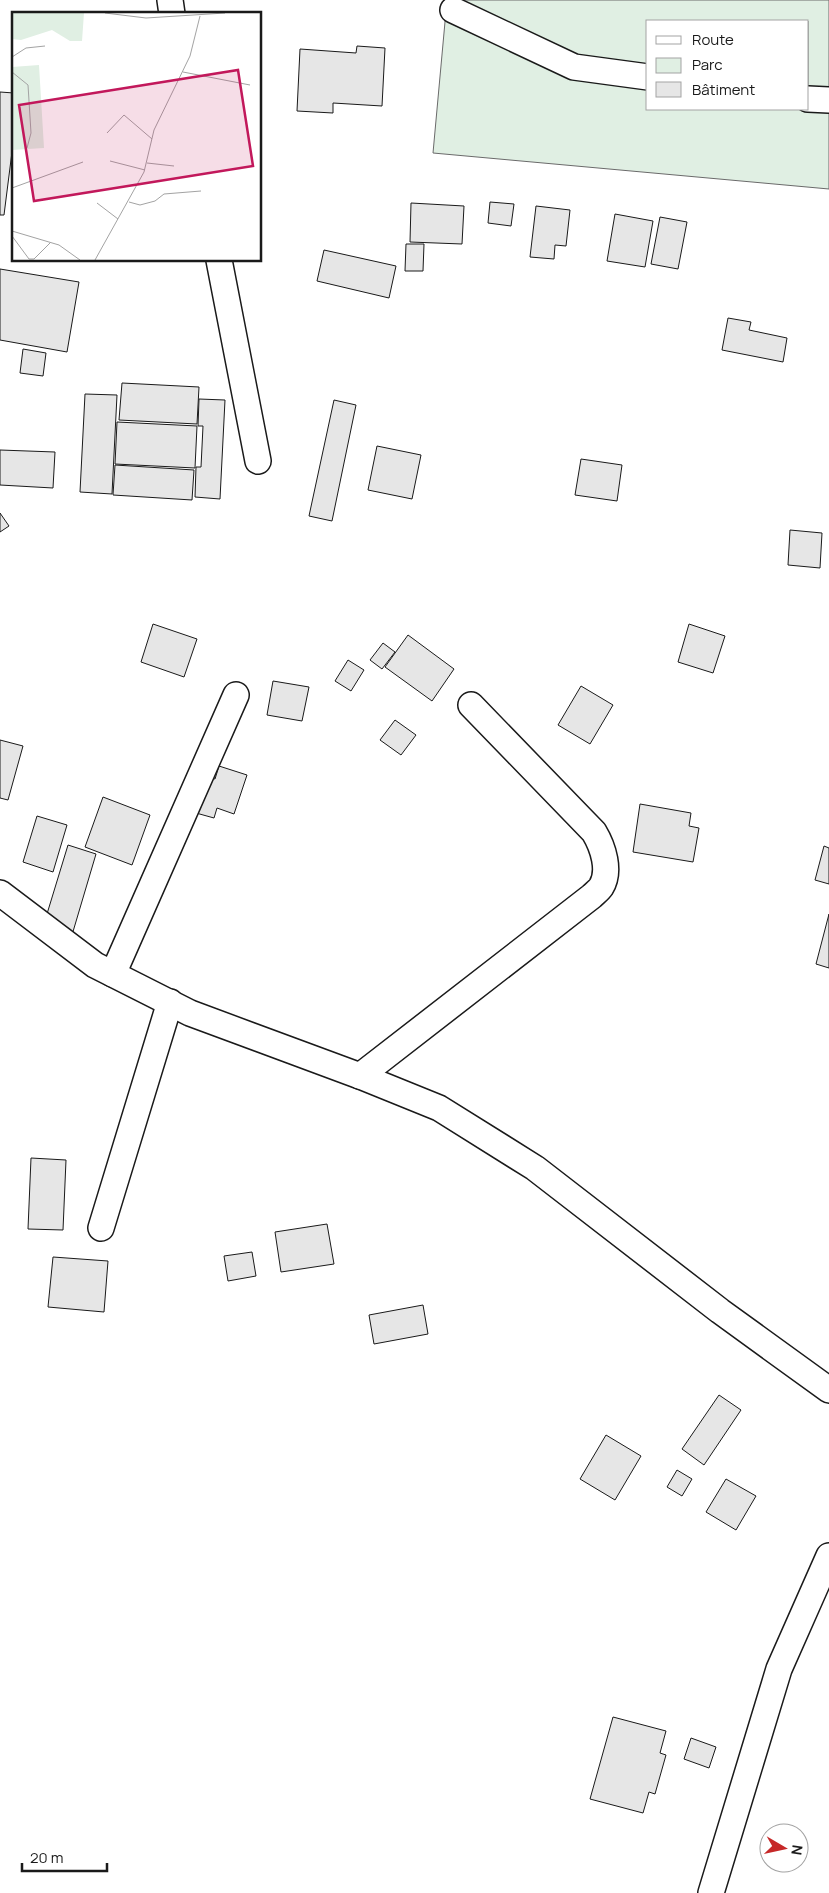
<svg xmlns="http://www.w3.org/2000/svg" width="829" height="1893" font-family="Manrope,sans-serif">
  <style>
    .green { fill: #e0efe3; stroke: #6a6a6a; fill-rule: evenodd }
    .building { fill: #e6e6e6; stroke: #1a1a1a }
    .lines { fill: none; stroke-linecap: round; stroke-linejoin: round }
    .minor-casing { stroke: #1a1a1a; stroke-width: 28 }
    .minor { stroke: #fff; stroke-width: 25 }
    .inset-road { fill: none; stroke: #a3a3a3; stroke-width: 1 }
    .view { fill: #c2185b; fill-opacity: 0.15; stroke: #c2185b; stroke-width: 2.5 }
    .inset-edge { fill: none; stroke: #1a1a1a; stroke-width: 2.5 }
  </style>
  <rect width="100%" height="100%" fill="#fff"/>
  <path class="green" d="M447,0H829V189L433,153ZM648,21H808V109H648Z"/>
  <g class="building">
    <path d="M357,46L385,48L382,106L333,103V113L297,111L300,49L356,53Z"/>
    <path d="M0,92L14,93V136L4,215H0Z"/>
    <path d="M490,202L514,204L511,226L488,223Z"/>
    <path d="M411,203L464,206L462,244L410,242Z"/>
    <path d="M536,206L570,210L566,246L555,245L554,259L530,257Z"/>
    <path d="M615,214L653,221L645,267L607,261Z"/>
    <path d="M660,217L687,222L678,269L651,264Z"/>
    <path d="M406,244H424L423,271H405Z"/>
    <path d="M324,250L396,266L389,298L317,281Z"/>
    <path d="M0,269L79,282L67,352L0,340Z"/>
    <path d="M728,318L751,322L749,330L787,338L783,362L722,350Z"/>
    <path d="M23,349L46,353L43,376L20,373Z"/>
    <path d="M122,383L199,387L197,424L119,420Z"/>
    <path d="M85,394L117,395L112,494L80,492Z"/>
    <path d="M199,399L225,400L220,499L195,497L196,467H201L203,426H198Z"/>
    <path d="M334,400L356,405L332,521L309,516Z"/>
    <path d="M117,422L197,426L195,468L115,464Z"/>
    <path d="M377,446L421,455L412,499L368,490Z"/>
    <path d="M0,450L55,452L53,488L0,485Z"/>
    <path d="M581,459L622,465L617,501L575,495Z"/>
    <path d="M115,465L194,470L192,500L113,495Z"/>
    <path d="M0,513L9,526L0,532Z"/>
    <path d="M790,530L822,533L820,568L788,565Z"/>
    <path d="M153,624L197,639L184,677L141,662Z"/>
    <path d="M689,624L725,636L713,673L678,662Z"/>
    <path d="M408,635L454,669L432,701L385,667Z"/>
    <path d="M383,643L395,652L382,669L370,660Z"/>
    <path d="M348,660L364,670L351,691L335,681Z"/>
    <path d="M273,681L309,687L302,721L267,715Z"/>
    <path d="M581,686L613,705L590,744L558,725Z"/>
    <path d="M395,720L416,735L401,755L380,740Z"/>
    <path d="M0,740L23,746L8,800L0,798Z"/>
    <path d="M219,766L247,775L234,814L217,808L214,818L196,813L208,777L215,779Z"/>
    <path d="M103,797L150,815L132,865L85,847Z"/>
    <path d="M640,804L691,813L689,826L699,828L693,862L633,852Z"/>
    <path d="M37,816L67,825L53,872L23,862Z"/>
    <path d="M68,845L96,854L72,935L43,927Z"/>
    <path d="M824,846L829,848V884L815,880Z"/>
    <path d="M829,914V968L816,964Z"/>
    <path d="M31,1158L66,1160L63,1230L28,1229Z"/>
    <path d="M327,1224L334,1264L281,1272L275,1232Z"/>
    <path d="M252,1252L256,1276L228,1281L224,1256Z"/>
    <path d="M53,1257L108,1261L104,1312L48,1307Z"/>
    <path d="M423,1305L428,1334L374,1344L369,1315Z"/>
    <path d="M719,1395L741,1410L704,1465L682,1449Z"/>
    <path d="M606,1435L641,1456L615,1500L580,1479Z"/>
    <path d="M677,1470L692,1479L682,1496L667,1487Z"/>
    <path d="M726,1479L756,1496L736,1530L706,1512Z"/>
    <path d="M613,1717L666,1731L660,1753L666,1755L655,1794L649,1792L643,1813L590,1799Z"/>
    <path d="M691,1738L716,1747L709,1768L684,1759Z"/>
  </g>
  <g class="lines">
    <g class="minor-casing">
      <g id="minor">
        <path d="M170,0L172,14"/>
        <path d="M453,10L574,67L648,77"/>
        <path d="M808,99L829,100"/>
        <path d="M219,260L258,461"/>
        <path d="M0,893L95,965L190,1013L360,1076L439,1108L535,1168L720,1311L829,1390"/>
        <path d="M113,974L236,695"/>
        <path d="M360,1076L592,896C595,893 599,890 601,887C611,871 603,847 594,832L471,705"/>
        <path d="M101,1228L170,1002"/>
        <path d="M711,1893L779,1669L829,1556"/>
      </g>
    </g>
    <use href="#minor" class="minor"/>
  </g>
  <g transform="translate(12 12)">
    <rect width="249" height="249" fill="#fff"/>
    <path d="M0,1H72L70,29H58L40,18L9,28L0,27ZM27,53L32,136L0,138V55Z" fill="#e0efe3"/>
    <path class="inset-road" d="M93,1L134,6L213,1M0,45L14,36L33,34M0,60L16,73L19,121L15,136M171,60L238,73M95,121L112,103L140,127M98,149L133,158M135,151L162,154M0,176L71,150M117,190L128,193L143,189L152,182L189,179M85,191L106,207M0,219L47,233L68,248M0,224L17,247H22L39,230M83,248L132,160L142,118L178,44L188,4"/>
    <path class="view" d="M226,58L241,154L22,189L7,93Z"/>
    <rect width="249" height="249" class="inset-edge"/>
  </g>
  <rect x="646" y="20" width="162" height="90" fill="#ffffff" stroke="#a3a3a3"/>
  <rect x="656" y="36" width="25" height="8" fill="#ffffff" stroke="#a3a3a3"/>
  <text x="692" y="45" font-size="15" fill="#1a1a1a">Route</text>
  <rect x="656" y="58" width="25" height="15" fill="#e0efe3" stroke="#a3a3a3"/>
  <text x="692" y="70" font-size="15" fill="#1a1a1a">Parc</text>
  <rect x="656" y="82" width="25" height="15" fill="#e6e6e6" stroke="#a3a3a3"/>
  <text x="692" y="95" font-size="15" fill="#1a1a1a">Bâtiment</text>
  <g transform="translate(784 1848) rotate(99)"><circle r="24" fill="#ffffff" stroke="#a3a3a3"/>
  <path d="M0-4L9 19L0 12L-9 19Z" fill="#c62828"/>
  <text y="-8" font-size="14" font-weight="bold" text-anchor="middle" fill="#1a1a1a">N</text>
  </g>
  <path d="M22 1863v8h85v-8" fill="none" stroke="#1a1a1a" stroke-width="2.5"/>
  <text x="30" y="1863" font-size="15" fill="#1a1a1a" stroke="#ffffff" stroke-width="4" paint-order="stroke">20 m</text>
</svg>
